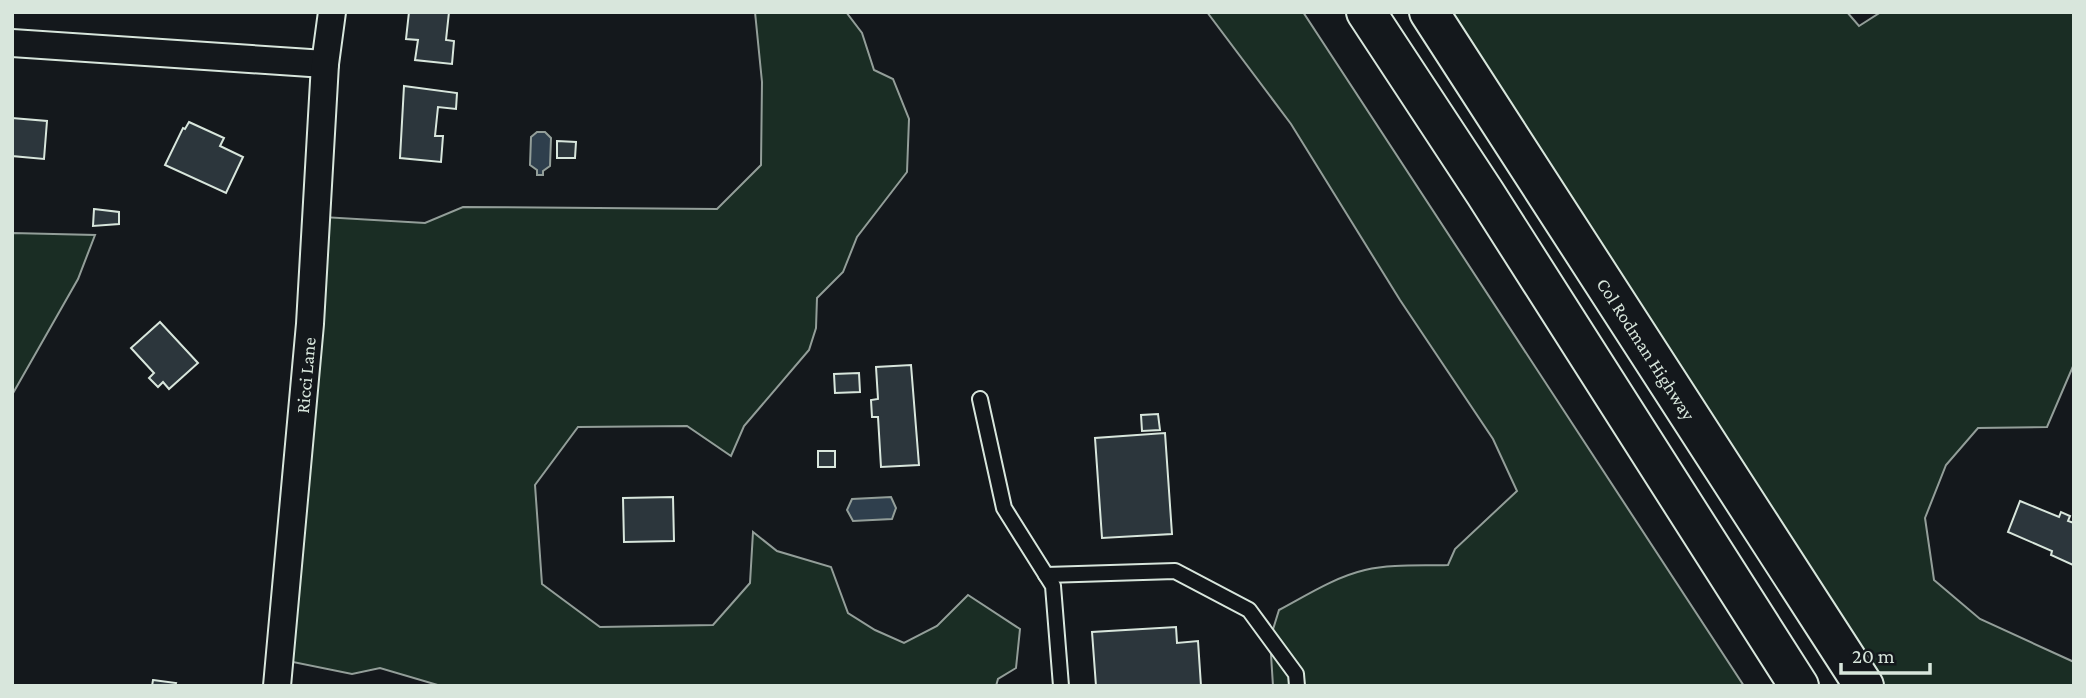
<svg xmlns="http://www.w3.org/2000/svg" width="2086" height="698" font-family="'Crimson Pro',serif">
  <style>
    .green { fill: #1a2d24; stroke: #939e99; stroke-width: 2 }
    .water { fill: #2f3f4d; stroke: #939e99; stroke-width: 2 }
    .building { fill: #2c363c; stroke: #d8e6dc; stroke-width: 2 }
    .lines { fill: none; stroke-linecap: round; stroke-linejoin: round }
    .service-casing { stroke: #d8e6dc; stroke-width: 18 }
    .minor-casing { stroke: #d8e6dc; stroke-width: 30 }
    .trunk-casing { stroke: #d8e6dc; stroke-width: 42 }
    .service { stroke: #14181c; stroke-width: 14 }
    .minor { stroke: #14181c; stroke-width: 26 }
    .trunk { stroke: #14181c; stroke-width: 38 }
    .labels { text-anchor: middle; stroke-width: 5; stroke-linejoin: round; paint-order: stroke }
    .street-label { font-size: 19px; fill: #d8e6dc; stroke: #14181c }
  </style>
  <rect width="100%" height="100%" fill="#14181c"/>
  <g class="green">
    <path d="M755,12H846L862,33L874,70L893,79L909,119L907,172L857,237L843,272L817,298L816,328L809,350L744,426L731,456L687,426L578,427L535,485L542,584L600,627L713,625L750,583L753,532L777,551L831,567L848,613L875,630L904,643L937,626L968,595L1020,629L1016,668L998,679L996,686H441L380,668L352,674L283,660L323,217L425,223L463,207L717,209L761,165L762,82Z"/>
    <path d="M1207,12H1303L1744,686H1273L1270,639L1279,610C1307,595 1335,577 1365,570C1392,564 1421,566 1448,565L1455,549L1517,491L1493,439L1400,300L1291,124Z"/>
    <path d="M1427,12H1847L1859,26L1881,12H2074V364L2047,427L1978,428L1946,465L1925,518L1934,580L1980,619L2074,662V686H1863Z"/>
    <path d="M12,233L95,235L78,279L12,395Z"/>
  </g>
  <g class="water">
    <path d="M537,132H545L551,138L550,166L543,171V175H537V170L530,165L531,137Z"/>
    <path d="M891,497L896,508L892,519L853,521L847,510L852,499Z"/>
  </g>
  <g class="building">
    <path d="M409,12H449L446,40L454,41L452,64L415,60L418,40L406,39Z"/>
    <path d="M404,86L457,93L456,109L438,107L435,136H443L441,162L400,158Z"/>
    <path d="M12,118L47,121L44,159L12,156Z"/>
    <path d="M189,122L224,138L220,146L243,157L226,193L165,165L183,128L185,129Z"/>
    <path d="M557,141L576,142L575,158H557Z"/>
    <path d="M94,209L119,212V224L93,226Z"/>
    <path d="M160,322L198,363L169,389L163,382L158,387L149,378L154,373L131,348Z"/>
    <path d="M911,365L919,465L881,467L878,417H872L871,400L878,399L876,367Z"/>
    <path d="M859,373L860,392L835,393L834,374Z"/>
    <path d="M1158,414L1160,430L1142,431L1141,415Z"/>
    <path d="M1165,433L1172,534L1102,538L1095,438Z"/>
    <rect x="818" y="451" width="17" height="16"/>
    <path d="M673,497L674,541L624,542L623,498Z"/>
    <path d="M2020,501L2059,517L2061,512L2070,516L2068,521L2074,523L2073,565L2051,555L2052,551L2008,532Z"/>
    <path d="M1176,627L1177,643L1198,641L1201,686H1096L1092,632Z"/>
    <path d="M153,680L176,683L175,686H152Z"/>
  </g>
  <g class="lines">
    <g class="service-casing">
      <g id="service">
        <path d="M980,399L1004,508L1053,586L1061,686"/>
        <path d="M1046,575L1175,571L1249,610L1296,674L1297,686"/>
      </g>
    </g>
    <g class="minor-casing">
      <g id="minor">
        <path d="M12,43L325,64"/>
        <path id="s1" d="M277,686L310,324L325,64L332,12"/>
      </g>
    </g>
    <g class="trunk-casing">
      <g id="trunk">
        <path d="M1366,12L1485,193L1799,686"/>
        <path id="s2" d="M1429,12L1864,686"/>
      </g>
    </g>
    <use href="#service" class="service"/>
    <use href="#minor" class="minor"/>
    <use href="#trunk" class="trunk"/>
  </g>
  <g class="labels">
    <g class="street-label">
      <text dy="7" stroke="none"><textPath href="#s2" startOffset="401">Col Rodman Highway</textPath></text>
      <text dy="7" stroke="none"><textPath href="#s1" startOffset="312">Ricci Lane</textPath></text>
    </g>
  </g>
  <rect width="2086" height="698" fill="none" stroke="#d8e6dc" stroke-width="28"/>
  <path d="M1841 663v10h89v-10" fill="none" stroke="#d8e6dc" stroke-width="3.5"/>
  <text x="1852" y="663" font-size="21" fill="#d8e6dc" stroke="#14181c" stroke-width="5" paint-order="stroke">20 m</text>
</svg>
